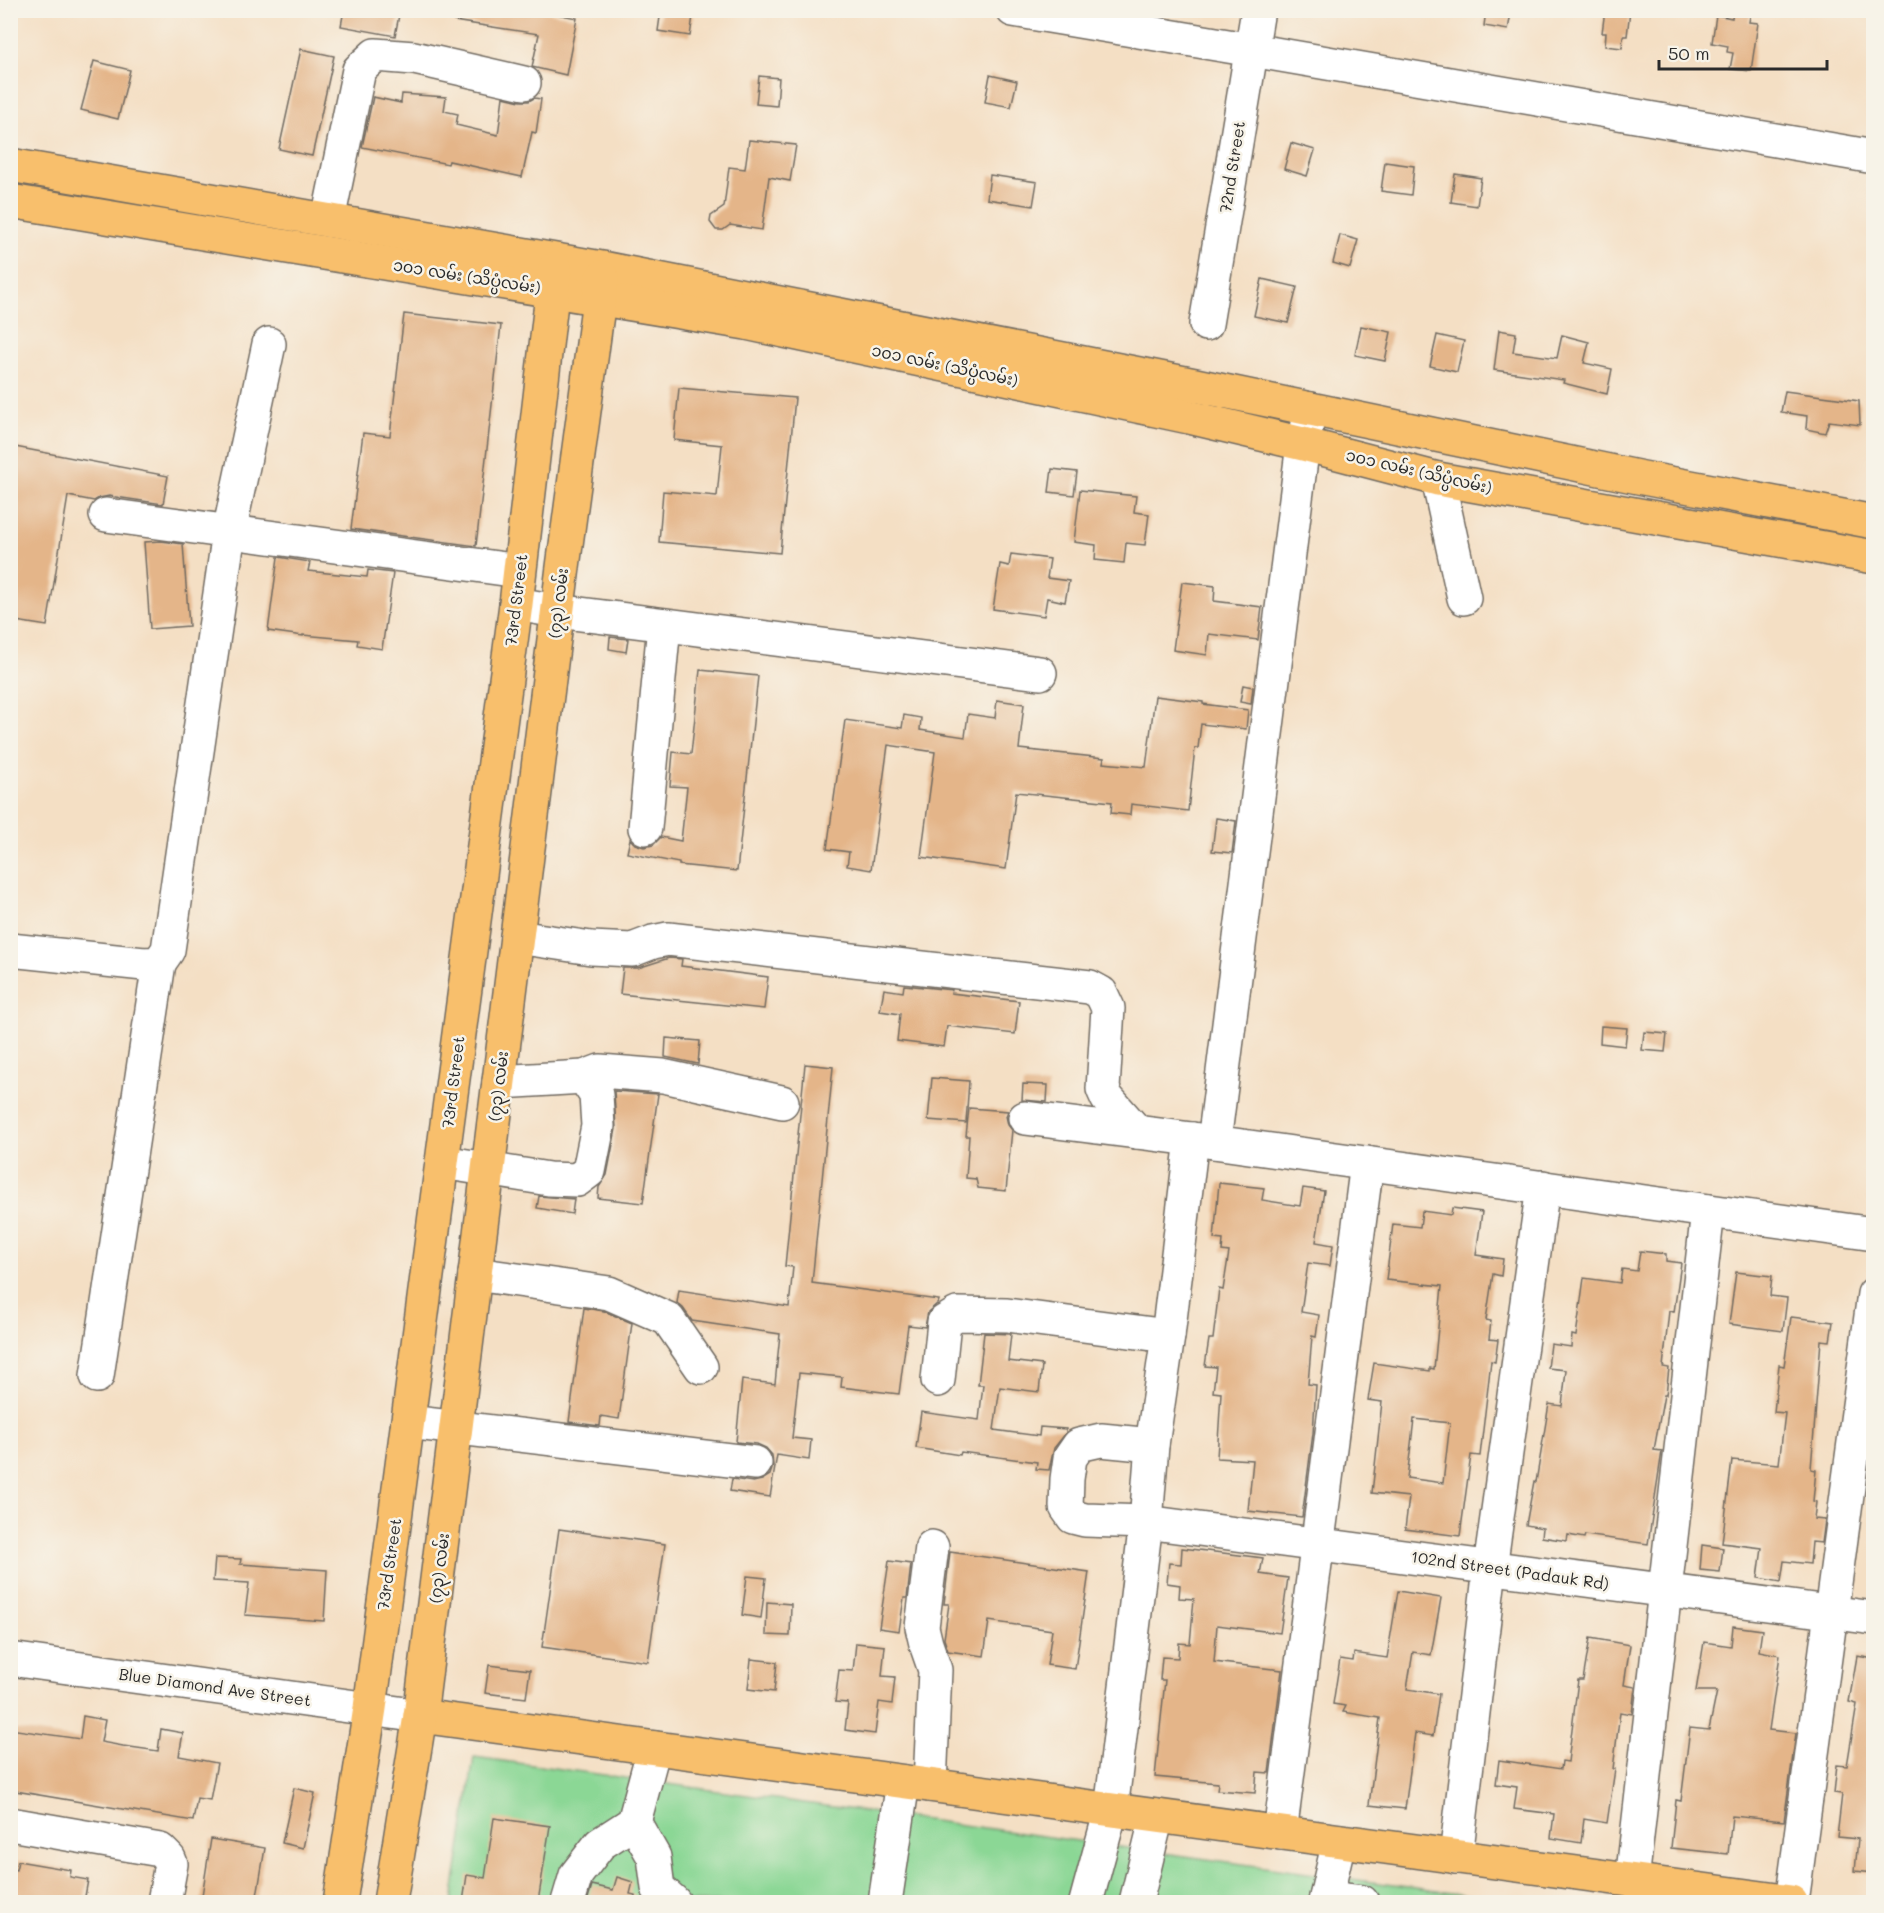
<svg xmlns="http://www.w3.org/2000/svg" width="1884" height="1913" font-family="Mali,'Noto Sans Myanmar',sans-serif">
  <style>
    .green { fill: #8bd795; stroke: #5b8160; stroke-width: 1.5 }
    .building { fill: #e4b589; fill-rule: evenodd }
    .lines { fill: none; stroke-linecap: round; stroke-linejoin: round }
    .minor-casing { stroke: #716a61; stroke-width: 36 }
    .major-casing { stroke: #716a61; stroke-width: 36 }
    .minor { stroke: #fff; stroke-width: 33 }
    .major { stroke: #f8bf6c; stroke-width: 33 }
    .labels { text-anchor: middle; stroke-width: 5; stroke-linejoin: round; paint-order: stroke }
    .street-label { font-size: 16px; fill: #2b2b2b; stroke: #f7f3e8 }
  </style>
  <rect width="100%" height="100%" fill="#f7f3e8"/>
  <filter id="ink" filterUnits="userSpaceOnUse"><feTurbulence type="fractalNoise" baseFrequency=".0167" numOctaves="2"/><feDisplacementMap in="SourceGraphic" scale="12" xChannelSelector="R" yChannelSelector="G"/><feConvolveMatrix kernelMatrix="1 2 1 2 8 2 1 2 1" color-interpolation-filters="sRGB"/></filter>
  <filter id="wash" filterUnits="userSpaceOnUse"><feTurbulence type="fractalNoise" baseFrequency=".008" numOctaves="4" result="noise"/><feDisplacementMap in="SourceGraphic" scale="24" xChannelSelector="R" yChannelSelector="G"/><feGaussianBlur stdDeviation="1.35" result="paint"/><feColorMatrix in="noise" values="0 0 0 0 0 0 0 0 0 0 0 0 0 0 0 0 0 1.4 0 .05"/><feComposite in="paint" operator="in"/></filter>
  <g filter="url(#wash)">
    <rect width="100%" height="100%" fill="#f4dfc4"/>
    <path class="green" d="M474,1757L1516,1902H452Z"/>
    <g id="blocks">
      <g class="building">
        <path d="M344,10H400L395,36L341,26Z"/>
        <path d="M455,10H536L577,18L566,75L532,67L539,34L454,21Z"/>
        <path d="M661,10L693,16L690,36L658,31Z"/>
        <path d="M1486,10H1506V12L1511,13L1508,30L1484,26Z"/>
        <path d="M1605,10H1630L1627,36H1623L1622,48L1605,46L1606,33H1602Z"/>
        <path d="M1733,10H1751L1749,22L1758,23L1751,71L1730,69L1733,53L1727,52L1728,46L1712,43L1716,15L1732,18Z"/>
        <path d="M301,49L334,56L312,156L279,149Z"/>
        <path d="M94,61L130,70L118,119L81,110Z"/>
        <path d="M990,75L1017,81L1011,107L985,102Z"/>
        <path d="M759,76L779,78L777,106L756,104Z"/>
        <path d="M402,94L446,97L444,111L458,114L456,125L498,135L503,97L520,101H529L534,98L541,99L536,133L532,132L522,177L449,161L448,164L362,147L373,97L401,103Z"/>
        <path d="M749,140L796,145L790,181L769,177L762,230L730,225L723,230H716L710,222L711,216L724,207L729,167L745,169Z"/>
        <path d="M1291,143L1315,150L1307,176L1284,169Z"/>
        <path d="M1385,162L1414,166L1411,195L1381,191Z"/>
        <path d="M1455,174L1481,178L1477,206L1451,202Z"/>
        <path d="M990,175L1037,182L1033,206L987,199Z"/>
        <path d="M1340,235L1358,240L1350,268L1333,263Z"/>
        <path d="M1262,279L1297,287L1288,323L1254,316Z"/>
        <path d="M404,314L501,325L476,546L351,529L363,433L390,436Z"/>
        <path d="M1361,326L1391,332L1385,361L1355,355Z"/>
        <path d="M1499,330L1516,333L1513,352L1557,358L1562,335L1589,342L1584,363L1612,369L1607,394L1563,383L1564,380L1494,370Z"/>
        <path d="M1437,335L1464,341L1457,372L1430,366Z"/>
        <path d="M679,388L795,398L780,553L659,542L663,491L717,496L722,445L674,440Z"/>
        <path d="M1785,391L1859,401L1860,425L1829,421L1825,433L1806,429L1807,416L1781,412Z"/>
        <path d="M10,446L168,476L163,504L109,496L99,498L94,501L68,496L47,626L10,620Z"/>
        <path d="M1052,469L1077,472L1074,495L1049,492Z"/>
        <path d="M1080,490L1136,496L1134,512L1149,514L1145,545L1126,543L1124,563L1095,560L1096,545L1074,542Z"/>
        <path d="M161,541L183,544L189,626L150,629L144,542Z"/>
        <path d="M1011,554L1050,559L1047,578L1069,581L1065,602L1047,598L1044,616L993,609L1000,564L1009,566Z"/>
        <path d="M278,557L310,562L308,571L367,577L368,570L393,573L382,649L357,645L358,640L303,635V636L268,631Z"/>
        <path d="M1182,582L1215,586L1214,601L1262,607L1258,640L1209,634L1207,655L1173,650Z"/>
        <path d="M610,637L628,639L626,652L609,649Z"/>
        <path d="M700,670L758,676L737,871L679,865V863L627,853L630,839L635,844L644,847L653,845L661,837L681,841L687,787L670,786L673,752L691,754Z"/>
        <path d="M1243,685L1253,687L1251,704L1240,702Z"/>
        <path d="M1155,696L1203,702V704L1248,710L1246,729L1201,724L1198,748H1195L1188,811L1131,804L1130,815L1111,813L1112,802L1016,792L1006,869L921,857L935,752L888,745L871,870L847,866L849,852L827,849L845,720L902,728L904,715L921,718L920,730L965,737L968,714L995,718L997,700L1024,704L1019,749L1104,758L1103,763L1146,767Z"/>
        <path d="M1216,818L1236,821L1232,853L1212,851Z"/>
        <path d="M669,958L682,959L681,966L768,977L764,1009L620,994L623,968H638Z"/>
        <path d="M904,985L952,990L951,993L1019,1001L1015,1034L947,1026L944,1047L897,1041L900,1014L880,1011L884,989L903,992Z"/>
        <path d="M1601,1026L1627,1028L1625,1046L1600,1043Z"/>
        <path d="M1644,1032L1667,1034L1665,1052L1642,1050Z"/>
        <path d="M666,1038L700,1041L698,1064L665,1057Z"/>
        <path d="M805,1064L833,1067L812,1283L939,1300L938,1303L928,1312L925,1327L908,1325L899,1394L841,1387L842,1377L799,1373L792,1438L811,1440L809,1460L777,1455L770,1497L730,1491L732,1479L753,1482L762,1480L770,1475L773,1466L772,1455L766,1448L757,1444L736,1442L742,1380L775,1384L780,1334L692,1321L683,1308L677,1303L679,1290L789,1307L793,1267L785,1266Z"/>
        <path d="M932,1078L969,1081L966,1123L928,1120Z"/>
        <path d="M1023,1084L1048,1085L1047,1102L1022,1100Z"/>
        <path d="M614,1091L658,1094L643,1203L598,1198L599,1187L607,1175L616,1129Z"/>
        <path d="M969,1108L1008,1111L1006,1116L1008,1125L1012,1130L1006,1191L978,1188L976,1179L966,1178L969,1136H966Z"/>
        <path d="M1219,1183L1264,1188L1262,1200L1300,1206L1303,1188L1324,1191L1316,1242L1333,1245L1330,1266L1308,1263L1301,1312L1319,1315L1316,1337L1312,1336L1308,1384L1316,1385L1313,1433L1302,1517L1248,1511L1253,1460L1217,1458L1221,1393L1213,1392L1216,1367L1205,1366L1209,1339H1213L1219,1289L1223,1290L1229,1252L1222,1251L1223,1240L1214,1239Z"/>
        <path d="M539,1196L574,1199L572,1214L537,1208Z"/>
        <path d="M1452,1208L1482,1212L1476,1255L1503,1259L1501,1276L1493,1274L1486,1320L1491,1321L1489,1339L1498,1340L1495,1362L1491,1361L1480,1456L1471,1455L1460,1536L1405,1529L1409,1497L1372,1493L1382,1402L1368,1400L1374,1363L1430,1371V1368L1434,1369L1442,1286L1386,1280L1393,1224L1420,1227L1422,1211L1451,1215ZM1414,1419L1450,1423L1443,1483L1407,1478Z"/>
        <path d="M1640,1251L1666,1254V1261L1681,1263L1674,1312L1669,1311L1663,1367L1669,1368L1666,1395H1664L1654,1450L1662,1451L1648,1544L1585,1535L1584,1538L1568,1535L1567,1541L1542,1537L1543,1528L1526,1525L1534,1481L1536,1482L1549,1404L1562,1406L1566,1370L1548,1368L1551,1344L1571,1347L1572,1335L1576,1336L1584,1278L1620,1283L1622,1269L1637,1271Z"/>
        <path d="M1736,1272L1772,1276L1770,1296L1787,1298L1783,1331L1729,1324Z"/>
        <path d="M584,1308L604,1311L632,1323L619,1419L601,1416L600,1426L569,1422Z"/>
        <path d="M1791,1317L1833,1322L1830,1341L1821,1340L1811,1469L1816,1470L1813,1501L1816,1502L1814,1519L1825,1520L1822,1543L1812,1542L1810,1564L1784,1561L1781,1582L1758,1578L1762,1548L1722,1543L1732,1460L1779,1464L1785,1413L1774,1412L1779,1365L1784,1366Z"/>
        <path d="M984,1333L1011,1334L1008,1361L1042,1365L1039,1392L1000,1387L994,1430L1039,1436L1040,1427L1066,1429V1433L1054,1448L1049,1470L1036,1469L1037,1462L961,1452L960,1455L916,1448L921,1412L979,1420L983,1385H978Z"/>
        <path d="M559,1529L665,1544L648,1662L542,1647Z"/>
        <path d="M1702,1545L1723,1548L1720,1572L1700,1570Z"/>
        <path d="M1182,1548L1263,1558L1260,1574L1288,1578L1280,1633L1217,1625L1214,1662L1282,1670L1269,1773L1257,1772L1255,1793L1217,1790L1218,1783L1155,1777L1165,1680H1160L1162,1657L1178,1658L1179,1643L1190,1644L1194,1599L1179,1598L1180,1585L1167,1583L1169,1563L1181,1564Z"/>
        <path d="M950,1552L1089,1572L1075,1669L1047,1665L1052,1630L989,1621L984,1656L948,1651L944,1639L949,1604H944Z"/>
        <path d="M215,1558L241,1559L240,1564L327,1570L324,1621L245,1615L249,1583L213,1581Z"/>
        <path d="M889,1561L911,1564L907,1598H904L899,1631L879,1628Z"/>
        <path d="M747,1576L766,1578L761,1618L742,1615Z"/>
        <path d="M1398,1591L1441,1598L1431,1655L1413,1652L1407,1689L1439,1694L1433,1736L1415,1733L1405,1809L1369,1805L1380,1718L1343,1712L1346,1706L1333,1704L1340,1659L1353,1661L1354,1653L1387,1658Z"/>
        <path d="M767,1602L791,1604L790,1636L766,1635Z"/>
        <path d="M1733,1626L1762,1630L1759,1651L1780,1655L1769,1730L1796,1733L1784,1821L1732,1816L1728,1854L1671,1848L1676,1800L1681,1801L1690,1728L1709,1730L1717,1691H1696L1704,1642L1731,1646Z"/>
        <path d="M1590,1638L1630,1645L1624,1685L1635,1687L1632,1714L1620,1712L1613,1769H1615L1607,1823L1584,1819L1581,1843L1551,1838L1554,1814L1514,1809L1517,1787L1496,1784L1499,1760L1561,1769L1562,1761L1568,1762L1578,1680H1583Z"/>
        <path d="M856,1643L885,1646L882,1676L895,1677L892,1704L879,1702L875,1734L845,1730L848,1703L835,1702L839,1670L853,1671Z"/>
        <path d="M1857,1656L1874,1659V1873L1855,1871L1858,1839L1837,1837L1842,1794L1834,1793L1837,1765L1847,1766L1857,1704L1849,1702Z"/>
        <path d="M751,1659L777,1662L774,1692L748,1689Z"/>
        <path d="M489,1665L530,1670L526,1698L485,1693Z"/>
        <path d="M83,1716L105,1720L101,1742L123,1746L158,1751L161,1729L183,1733L179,1756L217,1763L210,1800L197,1798L193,1821L10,1790V1729L80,1739Z"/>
        <path d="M294,1788L315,1793L303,1848L282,1843Z"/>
        <path d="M494,1818L550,1826L538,1902H463L467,1875L485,1878Z"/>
        <path d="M211,1839L265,1848L256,1902H201Z"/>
        <path d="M18,1861L71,1870L70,1877L88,1880L84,1902H10V1869L16,1870Z"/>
        <path d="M617,1877L633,1882L630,1894L635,1895V1902H587L592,1885L613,1890Z"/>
      </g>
    </g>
  </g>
  <g filter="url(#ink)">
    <use href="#blocks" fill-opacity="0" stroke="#716a61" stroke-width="1.5"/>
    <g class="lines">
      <g class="minor-casing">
        <g id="minor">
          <path d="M1013,10L1252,50L1874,157"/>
          <path d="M328,220L359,70L375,55L414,58L524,83"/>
          <path d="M1206,324L1258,10"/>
          <path d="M1438,479L1464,598"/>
          <path d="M106,515L519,571"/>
          <path d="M516,604L557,611L1040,673"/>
          <path d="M645,828L664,625"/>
          <path d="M517,937L591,948L632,950L653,942L668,939L1090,987L1101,993L1108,1008L1103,1089L1107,1098L1137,1132"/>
          <path d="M10,950L144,964L159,963L168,950L229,532L269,344"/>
          <path d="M499,1082L584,1077L600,1071L663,1076L782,1102"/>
          <path d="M1025,1118L1192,1139L1874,1234"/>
          <path d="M1214,1142L1303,444L1310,409"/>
          <path d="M442,1162L549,1179L577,1180L589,1171L598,1126L596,1095L584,1077"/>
          <path d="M475,1274L609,1293L668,1319L701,1367"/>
          <path d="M97,1376L159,963"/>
          <path d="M938,1380L944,1322L957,1314L1007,1315L1168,1336"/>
          <path d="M408,1422L755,1463"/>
          <path d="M1152,1445L1101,1440L1079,1445L1070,1458L1067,1479L1066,1507L1073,1517L1085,1520L1146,1522L1874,1618"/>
          <path d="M10,1659L420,1716"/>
          <path d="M930,1785L935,1670L926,1644L922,1627L932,1547"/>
          <path d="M634,1822L654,1857L658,1888L674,1902"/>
          <path d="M10,1824L160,1850L169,1859L171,1864L164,1902"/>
          <path d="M1280,1833L1367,1163"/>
          <path d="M1456,1857L1490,1568L1543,1187"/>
          <path d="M1632,1881L1708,1211"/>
          <path d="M1326,1898L1362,1902"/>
          <path d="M568,1902L576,1875L600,1844L634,1822L654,1748"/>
          <path d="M885,1902L903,1782"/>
          <path d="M1086,1902L1111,1810L1146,1522L1152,1445L1168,1336L1192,1139"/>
          <path d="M1136,1902L1157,1816"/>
          <path d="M1325,1902L1339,1841"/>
          <path d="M1792,1902L1874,1294"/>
        </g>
      </g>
      <g class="major-casing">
        <g id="major">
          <path d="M10,165L602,268L1195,385L1638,477L1874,522"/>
          <path d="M10,201L746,323L1189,417L1303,444L1438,479L1874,557"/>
          <path d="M420,1716L1791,1902"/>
          <path d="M340,1902L370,1708L442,1162L516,604L555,268"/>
          <path d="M390,1902L420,1716L563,567L602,277"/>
        </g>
      </g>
      <use href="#minor" class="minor"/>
      <use href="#major" class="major"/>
    </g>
  </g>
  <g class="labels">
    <g class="street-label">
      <text transform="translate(1232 167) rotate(-81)" y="6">72nd Street</text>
      <text transform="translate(467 276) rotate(9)" y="6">၁၀၁ လမ်း (သိပ္ပံလမ်း)</text>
      <text transform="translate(945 365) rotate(12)" y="6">၁၀၁ လမ်း (သိပ္ပံလမ်း)</text>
      <text transform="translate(1419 471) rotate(13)" y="6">၁၀၁ လမ်း (သိပ္ပံလမ်း)</text>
      <text transform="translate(516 600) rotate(-83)" y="6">73rd Street</text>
      <text transform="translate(558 603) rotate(-83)" y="6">(၇၃) လမ်း</text>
      <text transform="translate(453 1082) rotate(-83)" y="6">73rd Street</text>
      <text transform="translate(498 1086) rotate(-83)" y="6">(၇၃) လမ်း</text>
      <text transform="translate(389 1564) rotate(-82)" y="6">73rd Street</text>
      <text transform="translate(439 1568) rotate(-83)" y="6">(၇၃) လမ်း</text>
      <text transform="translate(1510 1570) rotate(8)" y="6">102nd Street (Padauk Rd)</text>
      <text transform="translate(215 1687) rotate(8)" y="6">Blue Diamond Ave Street</text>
    </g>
  </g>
  <rect width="1884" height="1913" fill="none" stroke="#f7f3e8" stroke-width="36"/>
  <path d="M1659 60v9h168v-9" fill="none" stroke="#2b2b2b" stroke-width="3"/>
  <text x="1668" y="60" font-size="18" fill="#2b2b2b" stroke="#f7f3e8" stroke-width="4.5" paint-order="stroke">50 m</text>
</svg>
